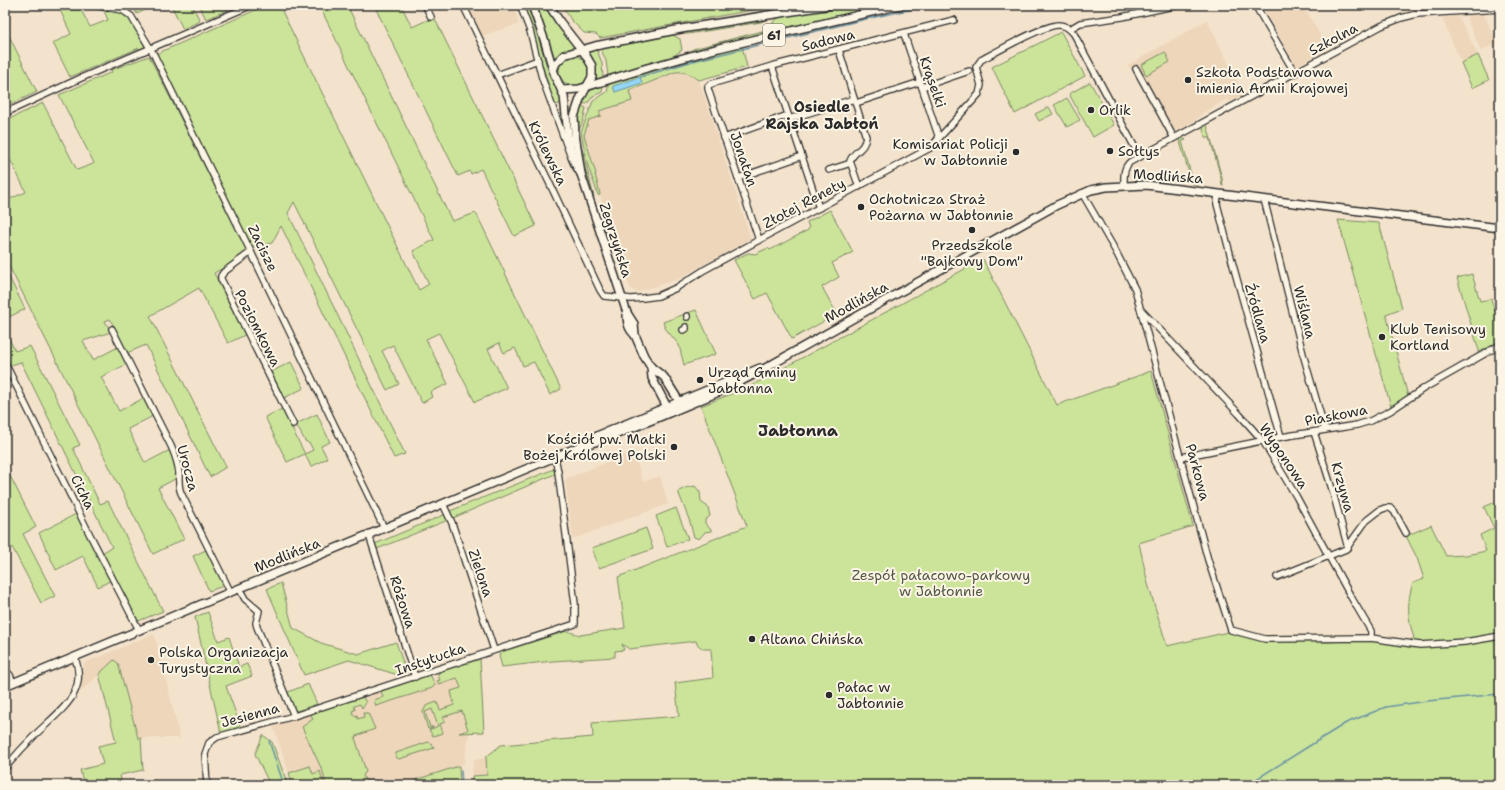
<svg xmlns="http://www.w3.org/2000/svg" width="1505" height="790" font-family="'Shantell Sans',sans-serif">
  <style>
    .built { fill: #eed6ba }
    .green { fill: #cbe49a; stroke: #7b8862 }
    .water { fill: #93d6f5; stroke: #6992a4 }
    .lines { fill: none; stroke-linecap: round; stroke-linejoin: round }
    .stream { stroke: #6992a4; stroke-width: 1.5 }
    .minor-casing { stroke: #2b2b2b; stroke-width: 8 }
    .major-casing { stroke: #2b2b2b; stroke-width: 10 }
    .minor { stroke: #fcf5e5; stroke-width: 5.5 }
    .major { stroke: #fcf5e5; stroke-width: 7 }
    .poi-dot { fill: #2b2b2b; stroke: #fcf5e5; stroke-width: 1.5 }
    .labels { text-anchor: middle; stroke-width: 4; stroke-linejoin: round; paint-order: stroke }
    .shield { fill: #fcf5e5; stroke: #6a6863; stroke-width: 1 }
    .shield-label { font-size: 13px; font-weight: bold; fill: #2b2b2b }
    .street-label { font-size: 14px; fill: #2b2b2b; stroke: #fcf5e5 }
    .poi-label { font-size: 14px; fill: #2b2b2b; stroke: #fcf5e5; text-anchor: start }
    .park-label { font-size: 14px; fill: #535947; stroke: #fcf5e5 }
    .neighbourhood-label { font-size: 15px; font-weight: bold; fill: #2b2b2b; stroke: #fcf5e5 }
    .quarter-label { font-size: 16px; font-weight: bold; fill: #2b2b2b; stroke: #fcf5e5 }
  </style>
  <rect width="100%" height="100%" fill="#f4e3cc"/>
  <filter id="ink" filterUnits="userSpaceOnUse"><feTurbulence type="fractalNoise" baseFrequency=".025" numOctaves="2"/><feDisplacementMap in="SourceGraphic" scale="8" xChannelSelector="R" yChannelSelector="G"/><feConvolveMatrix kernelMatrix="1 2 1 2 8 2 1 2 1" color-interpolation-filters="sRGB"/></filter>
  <g filter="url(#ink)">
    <g class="built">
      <path d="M466,5H513L519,24L481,36Z"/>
      <path d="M1261,5H1303L1328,49L1296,66Z"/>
      <path d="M1484,14L1497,43L1481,51L1466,18L1468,15Z"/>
      <path d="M1456,16L1460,19L1478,55L1461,63L1442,18Z"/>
      <path d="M1207,20L1244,94L1229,102L1227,99L1203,113L1192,123L1175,131L1128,65Z"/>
      <path d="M682,71L691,74L699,80L751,239L676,280L637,292L632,290L629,286L620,263L583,136L589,120L600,116L599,111L632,101L629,91L675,72Z"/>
      <path d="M627,454L636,460L643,482L660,476L668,504L573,539L565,479Z"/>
      <path d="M154,634L161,658L180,738H138L118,663L115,661L80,692L84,663Z"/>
      <path d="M463,664L471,725L464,764L401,785H293L273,726L363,697L366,698L372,696V694L429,675L431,676L433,680L436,679L435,676L438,675L439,672Z"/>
      <path d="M486,757L487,775L472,776L473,761Z"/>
    </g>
    <g class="green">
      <path d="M133,5H155L137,14Z"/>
      <path d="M171,5H192L200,21L183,29Z"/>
      <path d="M199,5H226L228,10L206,19Z"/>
      <path d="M267,5H279L419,290L429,284L413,251L434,240L319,5H356L349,9L452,221L476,213L561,389L550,395L534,362L523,366L515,348L504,353L499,343L488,349L507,388L475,402L439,333L426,339L448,384L430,392L432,397L422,403L393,345L382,351L399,384L387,390L294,202L288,213L405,454L394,458L281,226L272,243L252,247L156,54Z"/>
      <path d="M374,5H401L412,27L434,17L536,226L514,236L481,169L471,174L470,171L458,176Z"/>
      <path d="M522,5H527L538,37L551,80L560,95L563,103L555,105L532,32Z"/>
      <path d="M537,5H545L576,49L555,59Z"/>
      <path d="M562,5H780L600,38L596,34L584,33L571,20Z"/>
      <path d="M848,5H884L785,28H780L773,25V22L781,16Z"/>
      <path d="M1436,5H1500V6L1439,10Z"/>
      <path d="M60,10H81L90,27L108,20L104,11L121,12L131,19L145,47L140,49L139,48L70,77L53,43L71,34Z"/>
      <path d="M765,18L766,20L761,22L688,34H684L683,32Z"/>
      <path d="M5,28L37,92L5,107Z"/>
      <path d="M762,31L768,32L688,53L693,49Z"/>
      <path d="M1061,32L1085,76L1015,114L992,67Z"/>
      <path d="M673,35L680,39L682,50L672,57L608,76L606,61L601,49Z"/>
      <path d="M742,46L747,67L699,80C691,74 685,71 675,72L629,91L632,101L599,111L601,116L589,120L584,135L596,174H595L600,194L599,196L598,195L588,166L581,132L593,101L607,92L609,83L654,69Z"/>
      <path d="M597,50L602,63L603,78L595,80C597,70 596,61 588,52Z"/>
      <path d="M1165,52L1170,62L1146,75L1141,65Z"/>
      <path d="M1478,55L1489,80L1472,88L1461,63Z"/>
      <circle cx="574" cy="71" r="15"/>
      <path d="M149,56L248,252L243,257L214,273L245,335L228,343L199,288L150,316L226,467L210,477L146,345L127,353L110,319L105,321L111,332L83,341L93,360L118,347L127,364L101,377L119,411L144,398L153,416L128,429L145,463L170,450L174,459L177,478L158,488L184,539L153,554L5,258V201L26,192L5,149V121L43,103L77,170L93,164L94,163L59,95L112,72L111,70Z"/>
      <path d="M1090,82L1114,125L1093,137L1069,94Z"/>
      <path d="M603,85L602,92L593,96L587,104L581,103L588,92Z"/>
      <path d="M1067,98L1080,120L1067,127L1054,105Z"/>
      <path d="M581,106L586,108L583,121L578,132L594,197C585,168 572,137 581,106Z"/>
      <path d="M1049,107L1053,114L1039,121L1035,114Z"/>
      <path d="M1207,125L1222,178L1223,186H1222L1221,178L1210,138L1205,137L1203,128Z"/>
      <path d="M1181,137L1186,140L1182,141L1192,178H1196L1198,185L1192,184L1179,138Z"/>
      <path d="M830,210L853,252L832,263L839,277L822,287L837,314L792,339L767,293L755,299L734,260L748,253L755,254L768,248L770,250L808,230L809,228L807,222Z"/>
      <path d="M1338,220L1379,223L1402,308L1386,314L1408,396L1391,407Z"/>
      <path d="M983,259L1057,405L1151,371L1193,526L1139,543L1148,584L1167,646L1228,632L1264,640L1326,642L1374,640L1404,644L1414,638C1408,619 1406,603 1413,583L1424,579L1417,558L1406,536L1431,525L1446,556L1466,555L1486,551L1480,535L1494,528L1484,507L1500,500V785H473L472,776L487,775L486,757L501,745L593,737L592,723L679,716L675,683L713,678L711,649H703L697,644L696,641L629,649L622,644L624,650L615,651V657L553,661L502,667L499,656L501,652L567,631L580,635L625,628L618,577L747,526L701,406L731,394L745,387L747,388Z"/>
      <path d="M5,269L25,309L5,319Z"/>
      <path d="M1472,274L1480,301L1491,299L1500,326V342L1480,354L1457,278Z"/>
      <path d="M696,310L716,354L684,365L679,345L665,328L663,322Z"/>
      <path d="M5,330L15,351L30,346L80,445L73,448L100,504L108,501L163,611L136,622L102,553L112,547L21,362L8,366L5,360Z"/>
      <path d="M291,362L304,388L284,398L271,372Z"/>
      <path d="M282,409L305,454L313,450L310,444L305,441L296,424L317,414L330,442L321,446L327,458L311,467L305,454L287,462L265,417Z"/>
      <path d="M5,466L36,527L23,534L55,596L41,603L12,547L5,550Z"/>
      <path d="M554,469L555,474L453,518L450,511Z"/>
      <path d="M695,486L700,492L701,502L708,507L710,516L705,520V523L712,531L705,532L699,539L694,537L693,534L690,522L679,494V491L685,488Z"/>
      <path d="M676,508L688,539L667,547L656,516Z"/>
      <path d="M78,513L112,580L98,587L83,556L56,570L39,533Z"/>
      <path d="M446,514L448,520L377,549L375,544Z"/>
      <path d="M646,528L653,549L599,568L592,548Z"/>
      <path d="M208,549L226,585L209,591L193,556Z"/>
      <path d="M281,583L293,628L321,643L358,654L396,642L406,671L398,675L349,660L304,675L267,589Z"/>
      <path d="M208,612L218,641L229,637L239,667L247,664L252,676L226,686L242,731L222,738L195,617Z"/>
      <path d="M480,659L484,732L459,733L468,730L462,711L443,717L445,722L440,724L443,733L433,736L429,730L438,726L432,709L425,712L430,727H433L428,729L423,712L426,706L437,702L440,710L454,705L451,691L461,688L457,678L439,684L437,681L440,680L438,675L439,672Z"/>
      <path d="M114,660L118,663L138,738H141L143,770L120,775L122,785H84L80,770L103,764L98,746L116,742L99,674Z"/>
      <path d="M429,675L431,676L435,685L432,688L376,706L374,700L383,697L381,691Z"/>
      <path d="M308,684L317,704L297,711L294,709L286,693Z"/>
      <path d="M363,697L366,703L362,708L360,704L354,706L355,710L352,711L354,716L357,715L358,719L364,717L363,713H368L375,729L356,736L355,738L366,771L363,776L366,781H378L382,785H326L323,772L302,727L313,719L311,715L316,712Z"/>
      <path d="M263,735L272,742L288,785H270L255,754Z"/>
      <path d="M428,742L432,744L434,748L399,759L396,757V753Z"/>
      <path d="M310,766L313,774L320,771L324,785H293L289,773Z"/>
      <path d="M459,766L460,785H422L415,780Z"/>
    </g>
    <path class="water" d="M640,77L642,83L615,92L613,86Z"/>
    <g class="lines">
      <g class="stream">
        <path d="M640,77L693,61L870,18L932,5"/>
        <path d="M269,741L284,785"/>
        <path d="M461,771L462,785"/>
        <path d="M1247,785L1346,723L1386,707L1427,701L1500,694"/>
      </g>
      <g class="minor-casing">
        <g id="minor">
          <path d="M95,5L122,10L131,16L153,53L251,252L384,528"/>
          <path d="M425,5L431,17"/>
          <path d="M463,5L549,182L600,290L604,296L631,299L643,298L658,296L676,288L704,270L759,240L930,148L979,94L981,85L976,67L981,60C996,52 1045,24 1059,25C1066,25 1070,29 1074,34L1140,157"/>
          <path d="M520,5L530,31L542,78L569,152"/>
          <path d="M1255,5L1295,73"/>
          <path d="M1430,13L1431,5"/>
          <path d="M1070,29L1080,23L1122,17L1178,5"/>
          <path d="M904,34L939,138"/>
          <path d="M839,50L866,137C864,151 854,150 850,161L859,187"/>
          <path d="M772,66L819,208"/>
          <path d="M1136,69L1174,138"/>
          <path d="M497,75L538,60"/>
          <path d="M922,87L969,71"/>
          <path d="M856,103L920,82"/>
          <path d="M5,113L81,78L252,5"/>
          <path d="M789,119L854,99"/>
          <path d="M724,138L788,115"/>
          <path d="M829,170L851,163"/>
          <path d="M738,178L802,156"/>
          <path d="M1124,186C1124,177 1123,168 1130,162L1381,26L1401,18L1417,14L1500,9"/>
          <path d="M1082,193L1115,250L1135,289L1208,560L1231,630L1265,639L1371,638L1420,645L1465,642L1500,636"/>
          <path d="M1218,194L1217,204L1233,265L1281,437"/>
          <path d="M1264,199L1303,354L1325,430"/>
          <path d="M759,240L708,89V86L711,84L772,66L954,20"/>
          <path d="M251,252L224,272L221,276V279L293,424"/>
          <path d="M1142,311L1239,414L1263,441L1296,496L1351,597L1371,631V638"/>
          <path d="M687,316V317"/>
          <path d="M112,329L171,446C175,455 178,463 179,473C179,480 178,486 181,493L230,591"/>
          <path d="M683,330L686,329V327"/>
          <path d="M5,363L89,533L139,630"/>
          <path d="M1314,432L1332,489L1348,548"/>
          <path d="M1182,457L1281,437L1357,425L1370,421L1390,411L1426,387L1500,345"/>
          <path d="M443,504L452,523L494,650"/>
          <path d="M369,535L415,677"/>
          <path d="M1277,577L1346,549L1366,521L1380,510L1385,508H1390L1394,511L1406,533"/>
          <path d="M239,588L245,599L259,611L256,623L257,627L294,716"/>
          <path d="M5,670L10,675L13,683"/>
          <path d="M5,768C15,756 25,745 36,734C48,722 69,706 75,691C80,680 79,669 75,658"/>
          <path d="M207,785L205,754L209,743L217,737L294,716L575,624V604L558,472L555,457"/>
        </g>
      </g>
      <g class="major-casing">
        <g id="major">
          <path d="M532,5L544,39L555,76L564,96L568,135L572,157L575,164L581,174"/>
          <path d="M549,5L560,22L585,54L592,66V77L580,99L574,117L575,134L581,174L627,313C627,322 628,329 635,335"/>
          <path d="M553,70L556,63L564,55L595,46L681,29L831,5"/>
          <path d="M562,90L579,89L647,68L719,48L901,5"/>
          <path d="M627,313L634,324L635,335L644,356L651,367L664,377L679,401"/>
          <path d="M651,367L652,378L667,407L671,409"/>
          <path d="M578,447L602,440L657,418L726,389L755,374L900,292L1057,205L1091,190L1106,187L1146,185L1500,228"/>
          <path d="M5,686L555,457L578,447L599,435L760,368"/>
        </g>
      </g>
      <use href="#minor" class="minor"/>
      <use href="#major" class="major"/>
    </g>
  </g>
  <g class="poi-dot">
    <circle cx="1188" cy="80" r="4"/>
    <circle cx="1091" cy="110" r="4"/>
    <circle cx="1110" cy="151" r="4"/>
    <circle cx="1016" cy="152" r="4"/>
    <circle cx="861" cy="207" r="4"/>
    <circle cx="972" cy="230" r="4"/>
    <circle cx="1382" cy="337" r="4"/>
    <circle cx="700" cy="380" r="4"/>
    <circle cx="674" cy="447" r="4"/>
    <circle cx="752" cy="639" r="4"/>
    <circle cx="151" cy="660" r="4"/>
    <circle cx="829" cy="695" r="4"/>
  </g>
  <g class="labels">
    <rect class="shield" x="763" y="24" width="22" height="22" rx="3"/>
    <g class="shield-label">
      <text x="774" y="40">61</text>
    </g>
    <g class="street-label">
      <text transform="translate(1333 39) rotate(-28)" y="5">Szkolna</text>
      <text transform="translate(828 40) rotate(-14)" y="5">Sadowa</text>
      <text transform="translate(933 82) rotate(71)" y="5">Krąselki</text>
      <text transform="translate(548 153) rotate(64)" y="5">Królewska</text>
      <text transform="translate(744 159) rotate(71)" y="5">Jonatan</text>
      <text transform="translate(1168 176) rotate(4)" y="5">Modlińska</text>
      <text transform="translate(804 203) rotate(-28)" y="5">Złotej Renety</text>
      <text transform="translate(616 240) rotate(72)" y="5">Zegrzyńska</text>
      <text transform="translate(263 248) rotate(64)" y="5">Zacisze</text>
      <text transform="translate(856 302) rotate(-29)" y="5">Modlińska</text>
      <text transform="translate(1305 312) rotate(76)" y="5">Wiślana</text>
      <text transform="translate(1258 313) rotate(74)" y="5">Źródlana</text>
      <text transform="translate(258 328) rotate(63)" y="5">Poziomkowa</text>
      <text transform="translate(1336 415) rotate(-11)" y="5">Piaskowa</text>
      <text transform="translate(1284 456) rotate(56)" y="5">Wygonowa</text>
      <text transform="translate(188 468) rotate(75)" y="5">Urocza</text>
      <text transform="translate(1198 472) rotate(75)" y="5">Parkowa</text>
      <text transform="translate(1343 487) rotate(74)" y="5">Krzywa</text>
      <text transform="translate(83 492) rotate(64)" y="5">Cicha</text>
      <text transform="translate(287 555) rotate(-22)" y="5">Modlińska</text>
      <text transform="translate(481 573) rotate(71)" y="5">Zielona</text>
      <text transform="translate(403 602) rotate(72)" y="5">Różowa</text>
      <text transform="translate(430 659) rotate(-19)" y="5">Instytucka</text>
      <text transform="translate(250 715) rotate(-15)" y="5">Jesienna</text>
    </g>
    <g class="poi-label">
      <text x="1196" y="77">Szkoła Podstawowa<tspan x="1196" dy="16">imienia Armii Krajowej</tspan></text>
      <text x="1099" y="115">Orlik</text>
      <text x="1008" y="149" text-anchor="end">Komisariat Policji<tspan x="1008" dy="16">w Jabłonnie</tspan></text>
      <text x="1118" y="156">Sołtys</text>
      <text x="869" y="204">Ochotnicza Straż<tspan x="869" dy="16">Pożarna w Jabłonnie</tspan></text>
      <text x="972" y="250" text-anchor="middle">Przedszkole<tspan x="972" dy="16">"Bajkowy Dom"</tspan></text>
      <text x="1390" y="334">Klub Tenisowy<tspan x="1390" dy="16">Kortland</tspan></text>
      <text x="708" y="377">Urząd Gminy<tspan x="708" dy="16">Jabłonna</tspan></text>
      <text x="666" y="444" text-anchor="end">Kościół pw. Matki<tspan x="666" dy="16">Bożej Królowej Polski</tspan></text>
      <text x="760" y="644">Altana Chińska</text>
      <text x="159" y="657">Polska Organizacja<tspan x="159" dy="16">Turystyczna</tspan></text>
      <text x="837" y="692">Pałac w<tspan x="837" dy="16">Jabłonnie</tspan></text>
    </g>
    <g class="park-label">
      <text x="941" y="580">Zespół pałacowo-parkowy<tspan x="941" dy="16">w Jabłonnie</tspan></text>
    </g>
    <g class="neighbourhood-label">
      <text x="822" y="112">Osiedle<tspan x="822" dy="17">Rajska Jabłoń</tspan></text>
    </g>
    <g class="quarter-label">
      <text x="798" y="436">Jabłonna</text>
    </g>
  </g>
  <rect width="1505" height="790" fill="none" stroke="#fcf5e5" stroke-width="20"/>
  <rect x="10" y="10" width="1485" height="770" fill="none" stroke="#2b2b2b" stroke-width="1.5" filter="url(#ink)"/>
</svg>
